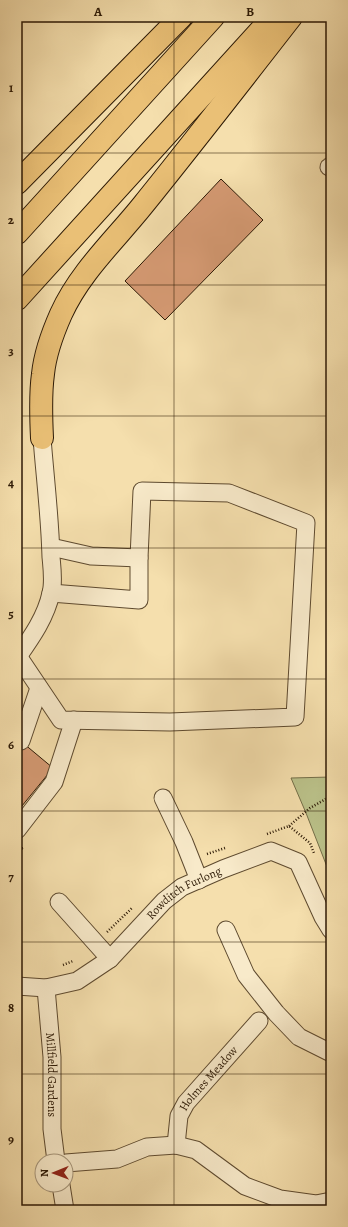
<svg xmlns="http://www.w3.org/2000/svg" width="348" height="1227" font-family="Alegreya,serif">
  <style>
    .green { fill: #bbc28a; stroke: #746e48 }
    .building { fill: #d49972; stroke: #2c1905 }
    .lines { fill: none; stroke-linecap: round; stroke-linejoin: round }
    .minor-casing { stroke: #5e4a2f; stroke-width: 19 }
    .highway-casing { stroke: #2c1905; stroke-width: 24 }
    .path { stroke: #2c1905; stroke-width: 2.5; stroke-dasharray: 1 2; stroke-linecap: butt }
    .minor { stroke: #f8eaca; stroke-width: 17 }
    .highway { stroke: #eac076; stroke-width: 22 }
    .grid { fill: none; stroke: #2c1905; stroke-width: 1; stroke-opacity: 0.55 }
    .labels { text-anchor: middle; stroke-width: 3; stroke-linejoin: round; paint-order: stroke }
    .street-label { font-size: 12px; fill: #2c1905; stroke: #f8eaca }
    .neatline { fill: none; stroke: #2c1905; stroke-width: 1.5 }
    .grid-label { font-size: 13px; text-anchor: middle; font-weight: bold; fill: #2c1905 }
  </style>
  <rect width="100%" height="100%" fill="#f5dfad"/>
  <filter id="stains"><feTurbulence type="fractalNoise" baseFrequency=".005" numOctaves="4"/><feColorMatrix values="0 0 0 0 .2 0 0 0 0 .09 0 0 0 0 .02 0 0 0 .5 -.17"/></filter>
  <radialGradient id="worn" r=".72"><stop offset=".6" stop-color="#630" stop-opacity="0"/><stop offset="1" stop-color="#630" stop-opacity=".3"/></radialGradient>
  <path class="green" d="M331,777V877L306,813L291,778Z"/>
  <g class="building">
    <path d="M221,179L263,220L165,320L125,281Z"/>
    <path d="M17,738L53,768L17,812Z"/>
    <path d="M17,843L23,848L17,857Z"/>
  </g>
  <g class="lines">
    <g class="minor-casing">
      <g id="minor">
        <path d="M329,167L331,166"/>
        <path d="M51,547L91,556L139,558"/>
        <path d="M18,656L61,720L170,722L295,717L306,523L229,493L142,491L139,558V600L51,593"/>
        <path d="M17,658C31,638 46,617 51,593C54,582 52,568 51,557C50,517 45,477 42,438"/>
        <path d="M21,741L39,688"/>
        <path d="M163,798L184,842L199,880"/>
        <path d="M17,830L54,782L74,720"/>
        <path d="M59,902L110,959"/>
        <path d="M226,930L246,975L276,1013L299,1037L331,1053"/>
        <path id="s1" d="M17,986L46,988L77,981L110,959L164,901L182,887L223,869L271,851L298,862L323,917L331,930"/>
        <path id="s2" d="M46,988L52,1057V1129L56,1161"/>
        <path id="s3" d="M176,1145L179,1116L186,1103L259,1021"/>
        <path d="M66,1163L117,1159L147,1147L176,1145L196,1150L245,1186L280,1199L316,1204L331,1201"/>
        <path d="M61,1185L65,1210"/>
      </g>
    </g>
    <g class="highway-casing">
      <g id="highway">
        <path d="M17,183L181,17"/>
        <path d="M17,233L213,17"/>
        <path d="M17,299L273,17"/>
        <path d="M42,438C41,417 40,395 43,374C45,354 53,332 61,314C80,272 115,240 143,205C193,143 242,80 291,17"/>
      </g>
    </g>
    <g class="path">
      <path d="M289,826L310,808L331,796"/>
      <path d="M267,834L289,826L310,843L314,853"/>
      <path d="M207,854L225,848"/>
      <path d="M107,932L132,908"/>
      <path d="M63,965L73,961"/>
    </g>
    <use href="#minor" class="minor"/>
    <use href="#highway" class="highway"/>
  </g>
  <path class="grid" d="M174,17V1210M17,153H331M17,285H331M17,416H331M17,548H331M17,679H331M17,811H331M17,942H331M17,1074H331"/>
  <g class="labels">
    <g class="street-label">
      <text dy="4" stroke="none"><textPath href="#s1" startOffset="201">Rowditch Furlong</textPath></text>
      <text dy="4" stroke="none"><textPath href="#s2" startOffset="87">Millfield Gardens</textPath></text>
      <text dy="4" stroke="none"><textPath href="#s3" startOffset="77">Holmes Meadow</textPath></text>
    </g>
  </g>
  <rect width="348" height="1227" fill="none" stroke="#f5dfad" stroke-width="44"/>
  <g transform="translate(54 1173) rotate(269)"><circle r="19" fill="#f8eaca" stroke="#a6967b"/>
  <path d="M0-3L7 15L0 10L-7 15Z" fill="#8f2418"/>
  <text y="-6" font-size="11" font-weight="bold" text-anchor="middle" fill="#2c1905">N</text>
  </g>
  <rect x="22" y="22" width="304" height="1183" class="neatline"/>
  <g class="grid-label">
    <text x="98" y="16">A</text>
    <text x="250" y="16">B</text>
    <text x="11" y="92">1</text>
    <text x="11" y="224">2</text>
    <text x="11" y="355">3</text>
    <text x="11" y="487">4</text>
    <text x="11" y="618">5</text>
    <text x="11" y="749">6</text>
    <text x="11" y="881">7</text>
    <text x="11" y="1012">8</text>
    <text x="11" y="1144">9</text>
  </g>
  <rect width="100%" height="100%" filter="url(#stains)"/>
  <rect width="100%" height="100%" fill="url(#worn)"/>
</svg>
